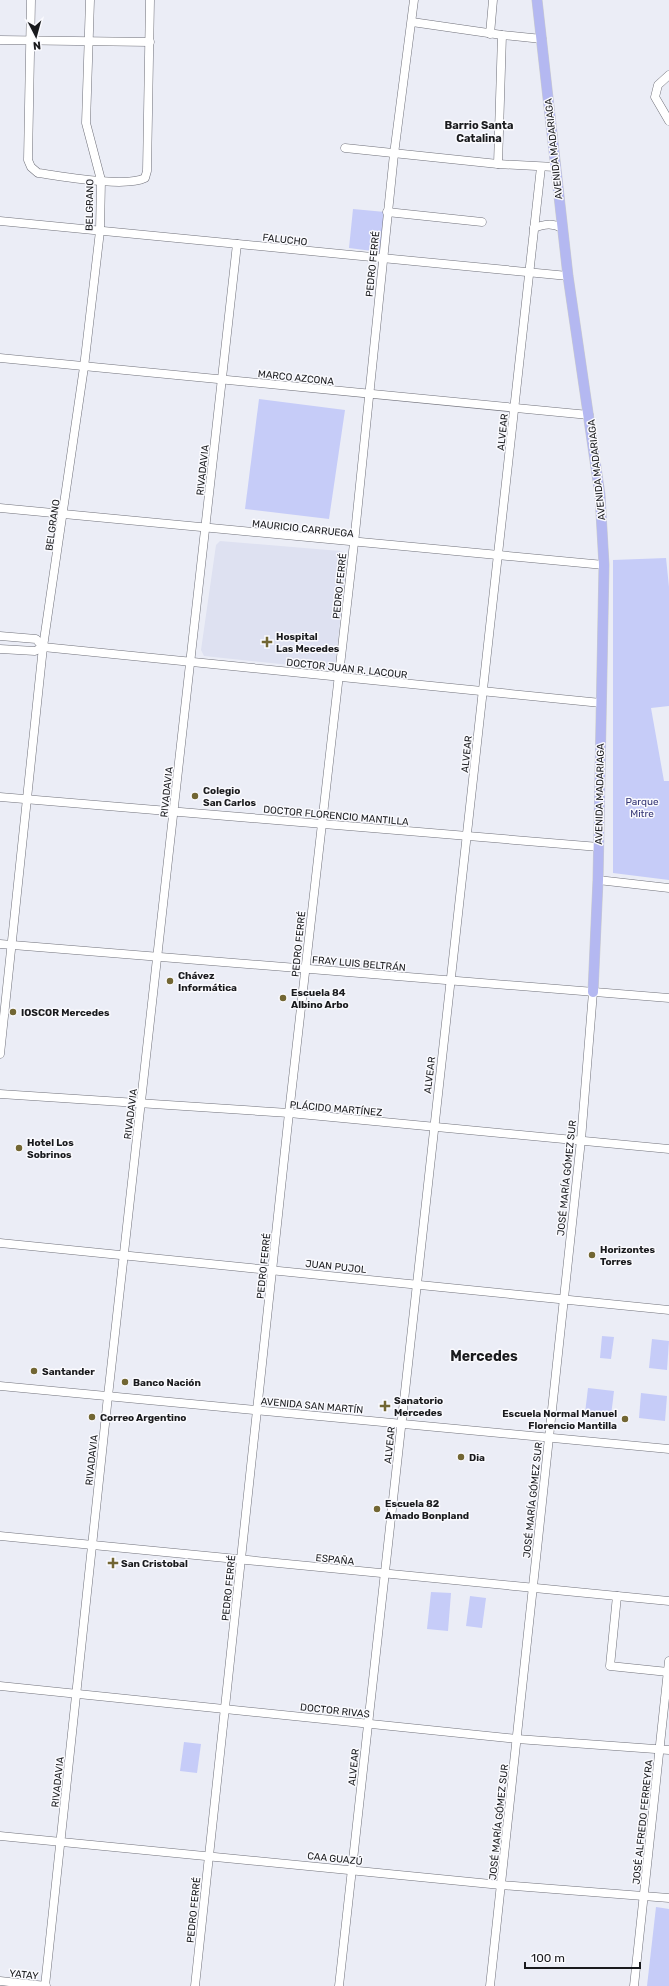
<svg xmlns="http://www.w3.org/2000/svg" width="669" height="1986" font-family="Rubik,sans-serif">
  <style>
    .built { fill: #dee1f1 }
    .green { fill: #c6ccf8 }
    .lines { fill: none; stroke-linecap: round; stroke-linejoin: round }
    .minor-casing { stroke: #70717a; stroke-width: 9 }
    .major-casing { stroke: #cccdcd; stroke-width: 11 }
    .minor { stroke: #fff; stroke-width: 8 }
    .major { stroke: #b4b8f1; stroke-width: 10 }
    .poi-dot { fill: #726633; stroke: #fafafe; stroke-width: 1.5 }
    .labels { text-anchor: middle; stroke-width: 3; stroke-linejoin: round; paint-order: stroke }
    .street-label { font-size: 10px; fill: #191a1d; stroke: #fafafe }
    .poi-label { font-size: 10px; font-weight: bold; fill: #191a1d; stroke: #fafafe; text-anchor: start }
    .park-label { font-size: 10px; fill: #353776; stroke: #fafafe }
    .neighbourhood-label { font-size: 11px; font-weight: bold; fill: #191a1d; stroke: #fafafe }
    .district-label { font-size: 14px; font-weight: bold; fill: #191a1d; stroke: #fafafe }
  </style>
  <rect width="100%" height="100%" fill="#ebedf6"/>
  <path class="built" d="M220,541L340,551L348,554L335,666L328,669L204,656L201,650L216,545Z"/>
  <g class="green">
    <path d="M353,209L385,212L380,252L349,248Z"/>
    <path d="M259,399L345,410L329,519L245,509Z"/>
    <path d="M666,558L669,587V706L651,708L664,781H669V880L613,873V560Z"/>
    <path d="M602,1336L614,1337L611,1359L600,1358Z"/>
    <path d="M652,1339L669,1341L667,1370L649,1368Z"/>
    <path d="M588,1388L614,1391L611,1416L585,1413Z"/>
    <path d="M641,1393L667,1396L665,1421L639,1418Z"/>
    <path d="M431,1592L451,1593L448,1631L427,1629Z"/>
    <path d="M470,1596L486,1598L482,1628L466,1626Z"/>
    <path d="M184,1742L201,1744L197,1773L180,1771Z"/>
    <path d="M656,1907L669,1909V1986H647Z"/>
  </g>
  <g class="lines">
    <g class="minor-casing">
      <g id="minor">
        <path d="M31,0L28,160L31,167L38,173C62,176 125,188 145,178L147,171L150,0"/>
        <path d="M412,22L502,35L542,39"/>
        <path d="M490,34L493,0"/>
        <path d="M0,40L150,42"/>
        <path d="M669,75L658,85L655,97L669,121"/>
        <path d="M345,148L498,164L555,167"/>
        <path d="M498,164L502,35"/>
        <path d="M387,212L482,222"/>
        <path d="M0,221L568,276"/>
        <path d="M534,228C545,224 552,223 562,228"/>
        <path d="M0,358L589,415"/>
        <path d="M0,508L604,565"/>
        <path d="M0,636L36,639L43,647"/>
        <path d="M43,647L601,703"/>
        <path d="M0,649L35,651L43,647"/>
        <path d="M0,797L599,847"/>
        <path d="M598,880L669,888"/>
        <path d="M0,944L669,998"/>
        <path d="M0,1054L43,647L84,367L100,231L101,180L86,123L90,0"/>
        <path d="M0,1094L289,1113L669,1149"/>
        <path d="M0,1243L669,1310"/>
        <path d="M0,1386L669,1449"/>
        <path d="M0,1536L669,1601"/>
        <path d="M617,1596L610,1666L668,1672"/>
        <path d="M0,1686L517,1739L669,1750"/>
        <path d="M0,1836L501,1885L669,1898"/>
        <path d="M0,1981L46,1986"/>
        <path d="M45,1986L108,1396L237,244"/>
        <path d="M195,1986L289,1113L354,543L394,154L414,0"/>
        <path d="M339,1986L541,167"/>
        <path d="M490,1986L581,1140L593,992"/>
        <path d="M634,1986L669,1661"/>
      </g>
    </g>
    <g class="major-casing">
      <path id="major" d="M537,0L568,276L600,495L604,565L598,880L593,992"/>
    </g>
    <use href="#minor" class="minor"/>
    <use href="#major" class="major"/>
  </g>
  <g class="poi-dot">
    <path d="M265 636h4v4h4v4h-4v4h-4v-4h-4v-4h4z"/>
    <circle cx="195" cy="796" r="4"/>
    <circle cx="170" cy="981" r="4"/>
    <circle cx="283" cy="998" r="4"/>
    <circle cx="13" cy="1012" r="4"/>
    <circle cx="19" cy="1148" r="4"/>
    <circle cx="592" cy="1255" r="4"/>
    <circle cx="34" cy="1371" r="4"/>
    <circle cx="125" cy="1382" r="4"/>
    <path d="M383 1400h4v4h4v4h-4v4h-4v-4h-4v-4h4z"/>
    <circle cx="92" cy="1417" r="4"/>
    <circle cx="625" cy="1419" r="4"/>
    <circle cx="461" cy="1457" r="4"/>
    <circle cx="377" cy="1509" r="4"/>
    <path d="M111 1557h4v4h4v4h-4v4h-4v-4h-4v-4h4z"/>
  </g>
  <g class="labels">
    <g class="street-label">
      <text transform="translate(553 149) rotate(-96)" y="4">AVENIDA MADARIAGA</text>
      <text transform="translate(89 205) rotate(-89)" y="4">BELGRANO</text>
      <text transform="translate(285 239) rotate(6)" y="4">FALUCHO</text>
      <text transform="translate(372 264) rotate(-84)" y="4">PEDRO FERRÉ</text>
      <text transform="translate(296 377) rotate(6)" y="4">MARCO AZCONA</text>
      <text transform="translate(502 432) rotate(-84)" y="4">ALVEAR</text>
      <text transform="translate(202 470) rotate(-84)" y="4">RIVADAVIA</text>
      <text transform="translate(596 470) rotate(-96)" y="4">AVENIDA MADARIAGA</text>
      <text transform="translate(52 525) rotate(-82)" y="4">BELGRANO</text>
      <text transform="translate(303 528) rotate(6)" y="4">MAURICIO CARRUEGA</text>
      <text transform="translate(339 586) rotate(-84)" y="4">PEDRO FERRÉ</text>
      <text transform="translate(347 668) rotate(6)" y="4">DOCTOR JUAN R. LACOUR</text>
      <text transform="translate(466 754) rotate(-84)" y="4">ALVEAR</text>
      <text transform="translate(166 792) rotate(-84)" y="4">RIVADAVIA</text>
      <text transform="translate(599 794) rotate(-89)" y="4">AVENIDA MADARIAGA</text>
      <text transform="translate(336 815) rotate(5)" y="4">DOCTOR FLORENCIO MANTILLA</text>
      <text transform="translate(298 944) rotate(-84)" y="4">PEDRO FERRÉ</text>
      <text transform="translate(359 963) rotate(5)" y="4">FRAY LUIS BELTRÁN</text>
      <text transform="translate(429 1075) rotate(-83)" y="4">ALVEAR</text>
      <text transform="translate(336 1108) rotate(5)" y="4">PLÁCIDO MARTÍNEZ</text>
      <text transform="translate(130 1114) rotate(-83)" y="4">RIVADAVIA</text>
      <text transform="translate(566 1178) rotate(-84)" y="4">JOSÉ MARÍA GÓMEZ SUR</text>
      <text transform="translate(263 1266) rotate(-84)" y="4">PEDRO FERRÉ</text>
      <text transform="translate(336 1266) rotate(6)" y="4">JUAN PUJOL</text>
      <text transform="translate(312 1405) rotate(5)" y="4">AVENIDA SAN MARTÍN</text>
      <text transform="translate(389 1445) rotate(-84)" y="4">ALVEAR</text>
      <text transform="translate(91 1460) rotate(-84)" y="4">RIVADAVIA</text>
      <text transform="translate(532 1500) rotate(-84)" y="4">JOSÉ MARÍA GÓMEZ SUR</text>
      <text transform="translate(335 1559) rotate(6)" y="4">ESPAÑA</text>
      <text transform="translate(228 1588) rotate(-84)" y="4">PEDRO FERRÉ</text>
      <text transform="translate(335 1710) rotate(6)" y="4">DOCTOR RIVAS</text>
      <text transform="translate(353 1767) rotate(-84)" y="4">ALVEAR</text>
      <text transform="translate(57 1782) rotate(-84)" y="4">RIVADAVIA</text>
      <text transform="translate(498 1822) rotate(-84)" y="4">JOSÉ MARÍA GÓMEZ SUR</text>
      <text transform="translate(642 1822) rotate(-84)" y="4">JOSÉ ALFREDO FERREYRA</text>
      <text transform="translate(335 1858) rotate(6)" y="4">CAA GUAZÚ</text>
      <text transform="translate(193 1910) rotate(-84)" y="4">PEDRO FERRÉ</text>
      <text transform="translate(24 1974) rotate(6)" y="4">YATAY</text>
    </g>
    <g class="poi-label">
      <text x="276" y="640">Hospital<tspan x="276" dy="12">Las Mecedes</tspan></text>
      <text x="203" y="794">Colegio<tspan x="203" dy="12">San Carlos</tspan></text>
      <text x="178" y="979">Chávez<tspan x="178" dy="12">Informática</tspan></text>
      <text x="291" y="996">Escuela 84<tspan x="291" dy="12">Albino Arbo</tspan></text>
      <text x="21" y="1016">IOSCOR Mercedes</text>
      <text x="27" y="1146">Hotel Los<tspan x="27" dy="12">Sobrinos</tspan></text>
      <text x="600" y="1253">Horizontes<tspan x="600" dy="12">Torres</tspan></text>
      <text x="42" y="1375">Santander</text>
      <text x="133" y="1386">Banco Nación</text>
      <text x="394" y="1404">Sanatorio<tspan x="394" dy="12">Mercedes</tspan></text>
      <text x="617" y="1417" text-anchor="end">Escuela Normal Manuel<tspan x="617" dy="12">Florencio Mantilla</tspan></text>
      <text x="100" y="1421">Correo Argentino</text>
      <text x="469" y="1461">Dia</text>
      <text x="385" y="1507">Escuela 82<tspan x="385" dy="12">Amado Bonpland</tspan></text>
      <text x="121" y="1567">San Cristobal</text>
    </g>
    <g class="park-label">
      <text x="642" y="805">Parque<tspan x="642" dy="12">Mitre</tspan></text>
    </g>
    <g class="neighbourhood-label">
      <text x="479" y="129">Barrio Santa<tspan x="479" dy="13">Catalina</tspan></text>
    </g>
    <g class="district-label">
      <text x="484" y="1361">Mercedes</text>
    </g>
  </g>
  <g transform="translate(36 36) rotate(174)" stroke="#fafafe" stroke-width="3" paint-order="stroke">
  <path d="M0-3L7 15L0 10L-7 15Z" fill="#191a1d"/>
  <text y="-6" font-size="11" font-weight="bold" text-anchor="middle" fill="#191a1d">N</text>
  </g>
  <path d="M525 1962v6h115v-6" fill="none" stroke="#191a1d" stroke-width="2"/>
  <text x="531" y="1962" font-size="12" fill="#191a1d" stroke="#fafafe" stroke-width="3" paint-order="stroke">100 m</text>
</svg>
